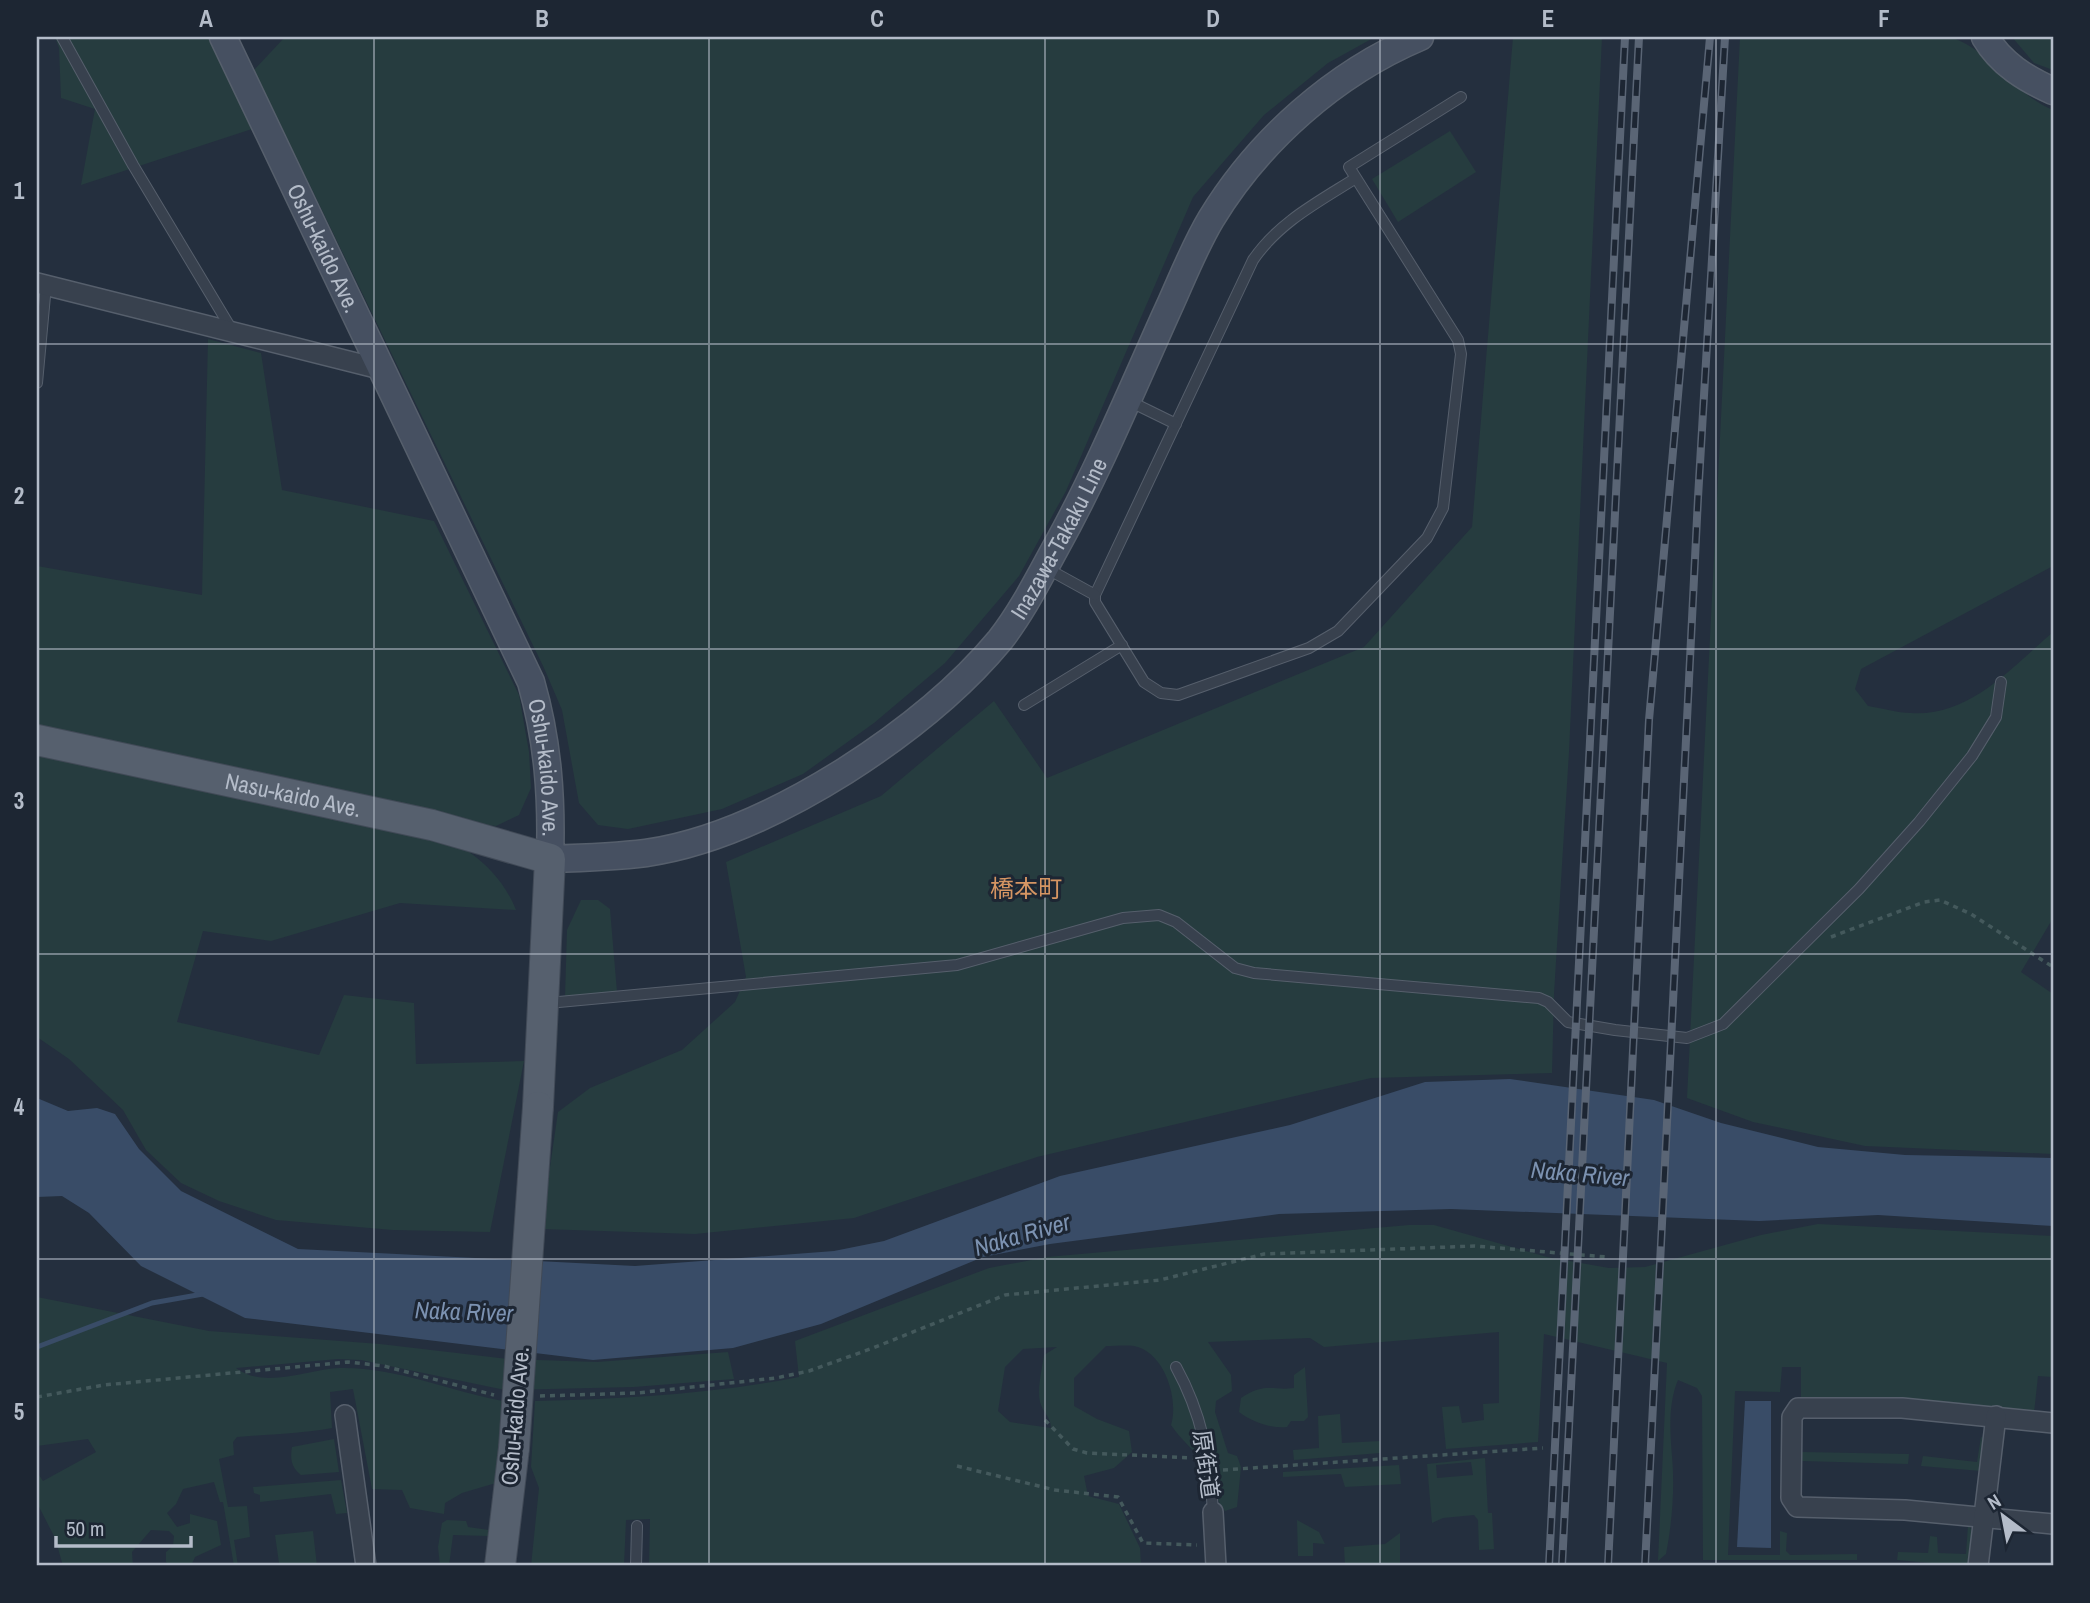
<svg xmlns="http://www.w3.org/2000/svg" width="2090" height="1603" font-family="'Archivo Narrow','Noto Sans JP',sans-serif">
  <style>
    .green { fill: #263c3f; fill-rule: evenodd }
    .water { fill: #394c67 }
    .lines { fill: none; stroke-linecap: round; stroke-linejoin: round }
    .stream { stroke: #394c67; stroke-width: 5 }
    .lane-casing { stroke: #565f6c; stroke-width: 12 }
    .street-casing { stroke: #565f6c; stroke-width: 22 }
    .secondary-casing { stroke: #565f6c; stroke-width: 29 }
    .primary-casing { stroke: #414a57; stroke-width: 32 }
    .path { stroke: #44595c; stroke-width: 3.5; stroke-dasharray: 5 5; stroke-linecap: butt }
    .lane { stroke: #38414e; stroke-width: 10 }
    .street { stroke: #38414e; stroke-width: 19 }
    .secondary { stroke: #465061; stroke-width: 26 }
    .primary { stroke: #56606e; stroke-width: 30 }
    .rail-casing { stroke: #5a6575; stroke-width: 8 }
    .rail { stroke: #1d2633; stroke-width: 5; stroke-dasharray: 16; stroke-linecap: butt }
    .primary-bridge-casing { stroke: #414a57; stroke-width: 32; stroke-linecap: butt }
    .primary-bridge { stroke: #56606e; stroke-width: 30 }
    .grid { fill: none; stroke: #b4bcc9; stroke-width: 2; stroke-opacity: 0.55 }
    .labels { text-anchor: middle; stroke-width: 6; stroke-linejoin: round; paint-order: stroke }
    .street-label { font-size: 23px; fill: #b4bcc9; stroke: #1d2633 }
    .neighbourhood-label { font-size: 24px; fill: #d59563; stroke: #1d2633 }
    .water-label { font-size: 24px; font-style: italic; fill: #7c92b1; stroke: #1d2633 }
    .neatline { fill: none; stroke: #b4bcc9; stroke-width: 2.5 }
    .grid-label { font-size: 23px; text-anchor: middle; font-weight: bold; fill: #b4bcc9 }
  </style>
  <rect width="100%" height="100%" fill="#242f3e"/>
  <g class="green">
    <path d="M55,37H208L252,129L81,185L95,109L61,98L59,48Z"/>
    <path d="M285,37H1375L1328,63L1264,115L1193,197L1066,491L1019,576L945,663L874,723L803,774L722,809L628,829L598,825L579,803L562,710L544,668L254,70Z"/>
    <path d="M1513,37H1602L1569,752L1554,994L1552,1073L1371,1078L1037,1157L854,1218L695,1234L541,1229L558,1112L590,1088L682,1050L735,1002L746,977L726,862L881,796L994,701L1047,778L1364,647L1472,527Z"/>
    <path d="M1740,37H1950C1991,50 2013,94 2053,110V566L1861,669L1855,689L1868,706C1882,708 1897,713 1911,713C1970,717 2012,667 2053,632V918L2021,972L2053,994V1154L1865,1146L1753,1122L1687,1098Z"/>
    <path d="M2012,37H2053V70L2034,63Z"/>
    <path d="M1450,131L1476,172L1398,222L1372,179Z"/>
    <path d="M208,339L261,353L282,490L434,521L519,695L529,752L531,788L519,815L496,826L422,818C461,849 496,861 516,910L400,903L271,941L203,931L177,1022L319,1055L344,995L414,1003L416,1064L524,1061L490,1232L393,1230L276,1220L219,1201L181,1183L146,1150L123,1110L69,1059L37,1037V566L202,595Z"/>
    <path d="M581,900H598L610,909L617,992L565,997L567,930Z"/>
    <path d="M1818,1224L2053,1236V1377L2038,1376L2034,1413L1801,1399V1367H1782L1780,1392L1735,1391L1728,1555H1780V1531L1787,1533L1786,1551L1790,1555L1857,1554V1560H1703L1702,1396L1697,1388L1678,1380C1668,1404 1670,1431 1672,1456C1675,1488 1672,1523 1666,1554L1658,1561L1667,1363L1544,1334L1538,1442L1446,1449L1442,1407L1459,1406L1462,1423L1484,1420L1483,1404L1499,1403V1332L1324,1347L1310,1338L1208,1342L1231,1375L1232,1391L1216,1401L1215,1412L1228,1453L1237,1456L1241,1467L1237,1507L1225,1511C1213,1497 1215,1478 1205,1464C1197,1453 1181,1440 1171,1425C1179,1400 1165,1352 1134,1346C1126,1345 1115,1346 1106,1346L1074,1378V1406L1097,1419L1129,1431L1132,1452L1114,1468L1084,1476L1088,1496L1119,1504L1140,1548L1141,1566H649L650,1519L626,1520L624,1566H531L539,1488L531,1467L535,1401C623,1399 713,1394 799,1377L795,1341L989,1268L1047,1257L1409,1225H1434L1547,1257L1609,1268L1645,1267L1761,1235ZM1057,1347L1044,1355C1042,1369 1037,1389 1040,1402C1043,1413 1051,1417 1051,1428L1010,1422L998,1411L1005,1367L1023,1349Z"/>
    <path d="M37,1297L209,1331L380,1344L508,1359L597,1362L728,1352L734,1379L634,1387L505,1390L361,1360L338,1359L236,1368C265,1390 308,1369 340,1368C396,1367 449,1391 503,1401L496,1483L462,1493L445,1503L444,1514L410,1508L402,1490L372,1489L353,1389L330,1392L332,1428C300,1434 270,1434 237,1437L233,1442L234,1455L219,1459L228,1507L247,1506L250,1537L234,1540L238,1566H234L223,1502H220L214,1482L183,1489L176,1504L167,1513L177,1527L190,1523V1514L217,1521L221,1545L195,1557L191,1566H170L166,1562V1552L173,1546L174,1536L169,1531L151,1530L132,1552L133,1566H63L55,1538L37,1503V1472L43,1481L96,1452L88,1439L37,1446Z"/>
    <path d="M1305,1367L1308,1417L1304,1421H1291L1287,1427C1272,1429 1252,1422 1239,1412L1241,1398C1266,1382 1271,1391 1294,1388V1375Z"/>
    <path d="M1340,1414L1342,1443L1380,1441V1453L1294,1460L1293,1450L1319,1448L1318,1416Z"/>
    <path d="M1801,1422L1802,1452L1909,1454L1908,1464L1802,1461V1495L1797,1489Z"/>
    <path d="M1981,1437L1985,1438L1981,1471L1921,1466L1923,1456L1977,1462Z"/>
    <path d="M334,1439L339,1472L301,1475C291,1467 290,1459 292,1447Z"/>
    <path d="M1485,1458L1488,1513H1492L1494,1549L1479,1550L1478,1520L1474,1515L1443,1518L1432,1523L1427,1464ZM1471,1462L1473,1475L1437,1478L1436,1465Z"/>
    <path d="M1399,1465L1401,1484L1345,1487L1341,1474L1283,1477V1472Z"/>
    <path d="M341,1480L347,1513L336,1514L331,1494L260,1502V1495L254,1493L253,1487Z"/>
    <path d="M447,1520L466,1521L468,1527L489,1530L488,1536L453,1535L449,1566H440L438,1547L442,1523Z"/>
    <path d="M1297,1520L1319,1532L1325,1544L1313,1543V1556H1298Z"/>
    <path d="M1968,1525L1973,1532L1971,1559L1964,1566L1897,1560L1898,1552L1928,1553L1930,1536L1937,1537L1938,1553L1966,1554Z"/>
    <path d="M313,1531L317,1566H253L279,1563L275,1535Z"/>
    <path d="M1400,1533V1566H1345L1344,1547L1385,1544Z"/>
  </g>
  <g class="water">
    <path d="M1510,1079L1654,1100L1721,1123L1818,1147L1905,1155L2053,1158V1226L1878,1215L1759,1221L1451,1209L1279,1214L1050,1244L983,1257L821,1324L733,1348L593,1360L245,1318L141,1266L89,1213L62,1196L37,1197V1098L68,1111L97,1108L115,1114L139,1149L181,1191L298,1249L635,1266L834,1251L884,1241L1060,1176L1290,1125L1425,1082Z"/>
    <path d="M1745,1401H1771V1548L1737,1547Z"/>
  </g>
  <g class="lines">
    <path class="stream" d="M37,1347L152,1303L203,1294"/>
    <g class="lane-casing">
      <g id="lane">
        <path d="M62,37L133,165L232,330"/>
        <path d="M1356,178C1318,202 1279,222 1253,260L1095,595V602L1144,682L1161,693L1178,695L1309,648L1338,631L1427,538L1443,508L1461,354L1458,340L1356,178L1349,167L1461,97"/>
        <path d="M37,383L46,285"/>
        <path d="M1129,401L1176,424"/>
        <path d="M1046,568L1095,595"/>
        <path d="M1024,705L1122,645"/>
        <path d="M548,1003L957,965L1123,918L1159,915L1176,922L1235,968L1254,973L1539,998L1548,1002L1568,1022L1615,1030L1687,1038L1723,1024L1859,889L1919,822L1972,756L1996,717L2001,682"/>
        <path d="M1176,1367C1202,1414 1210,1459 1213,1512"/>
        <path d="M636,1566L637,1526"/>
      </g>
    </g>
    <g class="street-casing">
      <g id="street">
        <path d="M37,283L380,369"/>
        <path d="M345,1415L366,1566"/>
        <path d="M2053,1423L1902,1408H1798L1792,1417L1791,1498L1797,1507L1905,1510L2053,1524"/>
        <path d="M1213,1512L1216,1566"/>
        <path d="M1978,1566L1996,1416"/>
      </g>
    </g>
    <g class="secondary-casing">
      <g id="secondary">
        <path id="s1" d="M223,37L531,682C548,741 552,797 550,859C582,858 614,857 646,853C715,843 786,808 845,771C903,734 956,693 1000,640C1022,612 1039,578 1056,547C1097,473 1130,394 1165,316C1180,284 1193,249 1211,219C1259,140 1335,73 1420,37"/>
        <path d="M1985,37C2001,64 2026,79 2053,91"/>
      </g>
    </g>
    <g class="primary-casing">
      <g id="primary">
        <path id="s2" d="M37,740L432,825L550,859L538,1107"/>
        <path d="M500,1566L514,1448"/>
      </g>
    </g>
    <g class="path">
      <path d="M1831,937L1924,902L1940,900L1971,914L2053,967"/>
      <path d="M540,1396L637,1393L776,1378L809,1371L873,1348L1005,1295L1160,1280L1264,1254L1475,1246L1607,1257"/>
      <path d="M37,1397L104,1385L348,1362L384,1366L494,1395"/>
      <path d="M1045,1420L1073,1449L1087,1453L1194,1458"/>
      <path d="M957,1466L1055,1490L1118,1497L1143,1543L1197,1545"/>
      <path d="M1223,1470L1543,1448"/>
    </g>
    <use href="#lane" class="lane"/>
    <use href="#street" class="street"/>
    <use href="#secondary" class="secondary"/>
    <use href="#primary" class="primary"/>
    <g class="rail-casing">
      <g id="rail">
        <path d="M1549,1566L1625,37"/>
        <path d="M1562,1566L1639,37"/>
        <path d="M1608,1566L1649,720L1710,37"/>
        <path d="M1645,1566L1698,498L1725,37"/>
      </g>
    </g>
    <use href="#rail" class="rail"/>
    <g class="primary-bridge-casing">
      <path id="primary-bridge" d="M514,1448L538,1107"/>
    </g>
    <use href="#primary-bridge" class="primary-bridge"/>
  </g>
  <path class="grid" d="M374,37V1566M709,37V1566M1045,37V1566M1380,37V1566M1716,37V1566M37,344H2053M37,649H2053M37,954H2053M37,1259H2053"/>
  <g class="labels">
    <g class="street-label">
      <text dy="8" stroke="none"><textPath href="#s1" startOffset="234">Oshu-kaido Ave.</textPath></text>
      <text dy="8" stroke="none"><textPath href="#s1" startOffset="1528">Inazawa-Takaku Line</textPath></text>
      <text dy="8" stroke="none"><textPath href="#s1" startOffset="802">Oshu-kaido Ave.</textPath></text>
      <text dy="8" stroke="none"><textPath href="#s2" startOffset="262">Nasu-kaido Ave.</textPath></text>
      <text transform="translate(515 1416) rotate(-85)" y="8">Oshu-kaido Ave.</text>
      <text transform="translate(1206 1464) rotate(82)" y="8">原街道</text>
    </g>
    <g class="neighbourhood-label">
      <text x="1026" y="897">橋本町</text>
    </g>
    <g class="water-label">
      <text transform="translate(1580 1174) rotate(5)" y="8">Naka River</text>
      <text transform="translate(1022 1235) rotate(-16)" y="8">Naka River</text>
      <text transform="translate(464 1312) rotate(2)" y="8">Naka River</text>
    </g>
  </g>
  <rect width="2090" height="1603" fill="none" stroke="#1d2633" stroke-width="77"/>
  <g transform="translate(2003 1516) rotate(328)" stroke="#1d2633" stroke-width="5" paint-order="stroke">
  <path d="M0-5L12 26L0 18L-12 26Z" fill="#b4bcc9"/>
  <text y="-10" font-size="19" font-weight="bold" text-anchor="middle" fill="#b4bcc9">N</text>
  </g>
  <path d="M56 1536v10h135v-10" fill="none" stroke="#b4bcc9" stroke-width="3.5"/>
  <text x="66" y="1536" font-size="21" fill="#b4bcc9" stroke="#1d2633" stroke-width="5" paint-order="stroke">50 m</text>
  <rect x="38" y="38" width="2014" height="1526" class="neatline"/>
  <g class="grid-label">
    <text x="206" y="27">A</text>
    <text x="542" y="27">B</text>
    <text x="877" y="27">C</text>
    <text x="1213" y="27">D</text>
    <text x="1548" y="27">E</text>
    <text x="1884" y="27">F</text>
    <text x="19" y="199">1</text>
    <text x="19" y="504">2</text>
    <text x="19" y="809">3</text>
    <text x="19" y="1115">4</text>
    <text x="19" y="1420">5</text>
  </g>
</svg>
